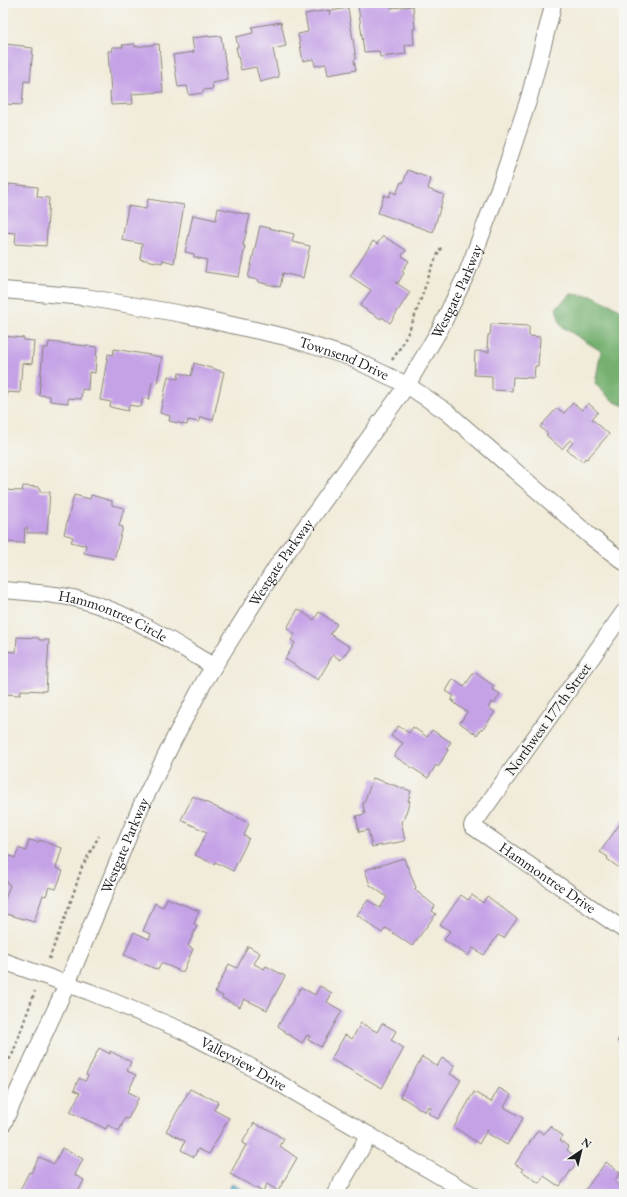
<svg xmlns="http://www.w3.org/2000/svg" width="627" height="1197" font-family="'EB Garamond',serif">
  <style>
    .forest { fill: #74b06f; stroke: #486646 }
    .water { fill: #56b2d4; stroke: #396778 }
    .building { fill: #c5a1e6 }
    .lines { fill: none; stroke-linecap: round; stroke-linejoin: round }
    .minor-casing { stroke: #86847a; stroke-width: 18 }
    .path { stroke: #86847a; stroke-width: 2.5; stroke-dasharray: 3 3; stroke-linecap: butt }
    .minor { stroke: #fff; stroke-width: 16 }
    .labels { text-anchor: middle; stroke-width: 4; stroke-linejoin: round; paint-order: stroke }
    .street-label { font-size: 15px; fill: #1c1c1c; stroke: #f6f6f2 }
  </style>
  <rect width="100%" height="100%" fill="#f6f6f2"/>
  <filter id="ink" filterUnits="userSpaceOnUse"><feTurbulence type="fractalNoise" baseFrequency=".025" numOctaves="2"/><feDisplacementMap in="SourceGraphic" scale="8" xChannelSelector="R" yChannelSelector="G"/><feConvolveMatrix kernelMatrix="1 2 1 2 8 2 1 2 1" color-interpolation-filters="sRGB"/></filter>
  <filter id="wash" filterUnits="userSpaceOnUse"><feTurbulence type="fractalNoise" baseFrequency=".012" numOctaves="4" result="noise"/><feDisplacementMap in="SourceGraphic" scale="16" xChannelSelector="R" yChannelSelector="G"/><feGaussianBlur stdDeviation="0.9" result="paint"/><feColorMatrix in="noise" values="0 0 0 0 0 0 0 0 0 0 0 0 0 0 0 0 0 1.4 0 .05"/><feComposite in="paint" operator="in"/></filter>
  <g filter="url(#wash)">
    <rect width="100%" height="100%" fill="#f1ebd9"/>
    <path class="forest" d="M571,294L593,296L618,308L624,313V406L613,401L595,384L601,351L561,326L556,308Z"/>
    <path class="water" d="M232,1184L250,1194H226Z"/>
    <g id="blocks">
      <g class="building">
        <path d="M369,3H391V8L413,6L415,29H413L414,44L405,45L406,54L380,57L379,51L364,52L358,5Z"/>
        <path d="M348,8L356,59L354,60L356,70L328,75L326,64L315,66L314,59L303,61L298,34L308,32L305,14L329,10L330,15V11Z"/>
        <path d="M281,22L286,46L273,49L279,77L260,82L256,67L241,70L236,47H238L236,37L253,33L252,27Z"/>
        <path d="M209,36V37L221,36L228,80L212,83L213,89L203,90V93L189,95L187,86L178,87L173,55L194,52L192,38Z"/>
        <path d="M4,44L24,46V47L33,48L30,82L24,81L22,105L3,104Z"/>
        <path d="M135,44V47L159,44L163,92L132,94L133,104L111,105L110,92H111L108,51H113L112,47H123L122,45Z"/>
        <path d="M408,170L431,179L428,189L444,195L433,232L378,213L384,195L389,197L391,191L396,194L401,182L403,183Z"/>
        <path d="M9,184L38,187L37,197L49,198L46,246L15,244L16,233L3,232V194H8Z"/>
        <path d="M148,199L184,205L174,263L163,260L162,263L140,259L142,244L122,240L128,206L146,209Z"/>
        <path d="M218,208L250,215L243,246H245L239,277L205,272L207,260L194,257V254L185,252L193,215L216,220Z"/>
        <path d="M260,226L294,234L292,242L310,246L303,278L283,273L280,287L258,282L259,280L248,278Z"/>
        <path d="M383,236L406,250L402,256L409,261L402,271L404,273L398,283L395,282L410,292L390,323L382,317L381,319L360,306L371,290L350,276L373,241L377,244Z"/>
        <path d="M491,324L529,326V336L540,337L538,366H535L534,378L513,377L512,391L492,390V376L474,375L475,351L489,352V347H487L488,335H490Z"/>
        <path d="M3,336L24,338V340L34,341L32,364L22,363L20,393L7,392V397H3Z"/>
        <path d="M49,342L97,347L95,373L89,372L88,390L82,389L81,399L68,398V403L50,401V396L39,395L43,348H48Z"/>
        <path d="M114,349L162,357L157,383L152,382L149,399L143,398L141,407L129,405L128,411L110,407L111,402L100,400L108,354L113,355Z"/>
        <path d="M194,363L224,372L213,420L200,417L199,422L188,420L187,425L169,421L170,416L160,413L168,376L178,379L179,373L191,376Z"/>
        <path d="M573,403L582,410L588,403L598,412L592,419L609,434L587,459L585,458L583,462L567,450L573,442L570,440L562,449L546,435L548,434L540,427L557,408L564,413Z"/>
        <path d="M23,486L40,487V492H50L47,533H27L28,528H25L24,543L4,542L3,540V490L22,491Z"/>
        <path d="M74,495L90,499L91,495L112,501V505L124,508L119,526L123,527L114,559L84,553L86,545L84,544L83,545L71,542L73,537L64,534Z"/>
        <path d="M298,609L314,620L319,612L337,624L330,634L350,647L341,660L333,655L318,680L285,659L295,643L291,640L295,634L287,628Z"/>
        <path d="M17,637L39,638V640H49L46,691L21,690L20,695L3,694V651L16,652Z"/>
        <path d="M474,672L494,686L492,689L500,694L494,704L492,702L488,707L495,712L483,729L482,728L477,735L460,723L467,712L453,702L454,701L451,700L454,696L446,691L453,679L464,687Z"/>
        <path d="M398,726L409,733L413,727L427,737L432,730L451,742L446,749L448,750L438,767L436,765L428,778L394,756L403,743L391,736Z"/>
        <path d="M373,778L411,791L408,801H410L403,821H401L405,841L372,847L368,830L359,832L356,816L365,814L363,805Z"/>
        <path d="M193,796L249,823L244,836L249,838L233,871L215,862L214,864L195,855L207,832L181,820Z"/>
        <path d="M624,818V868L622,870L607,859L608,857L600,852Z"/>
        <path d="M29,840L38,842L39,840L62,848L56,868L63,871L56,889L49,887L46,896L43,895L34,922L3,913V905L10,885L7,883V881L3,880V869L8,855L15,858L19,848L26,851Z"/>
        <path d="M404,858L407,867H408L416,888L414,889L435,906L432,911L436,914L412,946L386,928L382,933L357,915L368,900L380,908L387,897L370,885L365,870Z"/>
        <path d="M461,895L468,900L472,895L483,903L487,896L517,919L504,938L498,935L484,955L473,948L468,956L444,940L450,931L440,925Z"/>
        <path d="M167,898L199,911L194,924L197,926L188,946L193,949L183,972L161,963L158,970L124,955L134,932L149,939L151,934L143,931L155,903L163,907Z"/>
        <path d="M248,946L260,953L254,964L264,969L266,966L285,976L267,1010L244,999L240,1007L222,998L223,996L215,992L229,964L237,968Z"/>
        <path d="M320,986L332,993L327,1002L342,1011L321,1047L308,1040L310,1036L307,1035L302,1043L285,1032V1031L278,1026L301,987L315,995Z"/>
        <path d="M361,1023L377,1032L382,1023L396,1031L391,1040L404,1048L382,1088L331,1059L345,1035L352,1039Z"/>
        <path d="M624,1031V1046L617,1041Z"/>
        <path d="M99,1048L110,1054V1051L131,1062L127,1071L136,1075L128,1092L139,1097L128,1119L125,1118L119,1131L108,1125L106,1129L70,1112L80,1093L74,1090L79,1078L85,1081L88,1076L86,1075Z"/>
        <path d="M422,1057L437,1066L442,1058L455,1066L450,1074L461,1080L438,1119L428,1113L431,1108L428,1106L425,1112L400,1096Z"/>
        <path d="M499,1088L511,1095L504,1107L523,1118L507,1145L487,1133L488,1131L487,1130L479,1144L454,1127L474,1092L491,1102Z"/>
        <path d="M190,1089L198,1093L199,1092L218,1102L214,1110L229,1118L209,1154L198,1149L194,1157L181,1150L185,1141L166,1131Z"/>
        <path d="M254,1123L263,1128L264,1127L284,1139L280,1146L297,1158L278,1191L267,1184L263,1192L230,1174L246,1145L242,1143Z"/>
        <path d="M550,1126L563,1136L560,1140L569,1147L567,1150L579,1159L560,1186L557,1184V1185L544,1176L539,1183L522,1171L523,1169L515,1164L538,1130L544,1134Z"/>
        <path d="M62,1148L83,1159L75,1175L84,1180L77,1194H24L19,1192L29,1172L31,1173L39,1157L54,1164Z"/>
        <path d="M606,1162L620,1173L614,1181L624,1190V1194H582Z"/>
      </g>
    </g>
  </g>
  <g filter="url(#ink)">
    <use href="#blocks" fill-opacity="0" stroke="#86847a" stroke-width="1"/>
    <g class="lines">
      <g class="minor-casing">
        <g id="minor">
          <path id="s1" d="M3,290L85,297L182,314L286,337L349,357L407,385L447,412L590,536L624,562"/>
          <path id="s2" d="M3,590C26,592 50,593 73,598C124,609 169,640 213,666"/>
          <path id="s3" d="M624,612L472,826L624,930"/>
          <path id="s4" d="M3,961L90,992L181,1030L244,1063L471,1194"/>
          <path id="s5" d="M3,1124L67,984L141,806L175,737L204,682L277,566L407,385L440,329L467,273L501,183L529,98L551,14L553,3"/>
          <path d="M335,1194L369,1135"/>
        </g>
      </g>
      <g class="path">
        <path d="M392,360C418,325 422,283 442,246"/>
        <path d="M49,959L70,904L82,867L99,836"/>
        <path d="M3,1070L13,1053L35,991"/>
      </g>
      <use href="#minor" class="minor"/>
    </g>
  </g>
  <g class="labels">
    <g class="street-label">
      <text dy="5" stroke="none"><textPath href="#s5" startOffset="952">Westgate Parkway</textPath></text>
      <text dy="5" stroke="none"><textPath href="#s1" startOffset="349">Townsend Drive</textPath></text>
      <text dy="5" stroke="none"><textPath href="#s5" startOffset="628">Westgate Parkway</textPath></text>
      <text dy="5" stroke="none"><textPath href="#s2" startOffset="114">Hammontree Circle</textPath></text>
      <text transform="translate(548 719) rotate(-54)" y="5">Northwest 177th Street</text>
      <text dy="5" stroke="none"><textPath href="#s5" startOffset="304">Westgate Parkway</textPath></text>
      <text dy="5" stroke="none"><textPath href="#s3" startOffset="354">Hammontree Drive</textPath></text>
      <text dy="5" stroke="none"><textPath href="#s4" startOffset="262">Valleyview Drive</textPath></text>
    </g>
  </g>
  <rect width="627" height="1197" fill="none" stroke="#f6f6f2" stroke-width="16"/>
  <g transform="translate(581 1151) rotate(35)" stroke="#f6f6f2" stroke-width="3" paint-order="stroke">
  <path d="M0-3L7 15L0 10L-7 15Z" fill="#1c1c1c"/>
  <text y="-6" font-size="11" font-weight="bold" text-anchor="middle" fill="#1c1c1c">N</text>
  </g>
</svg>
